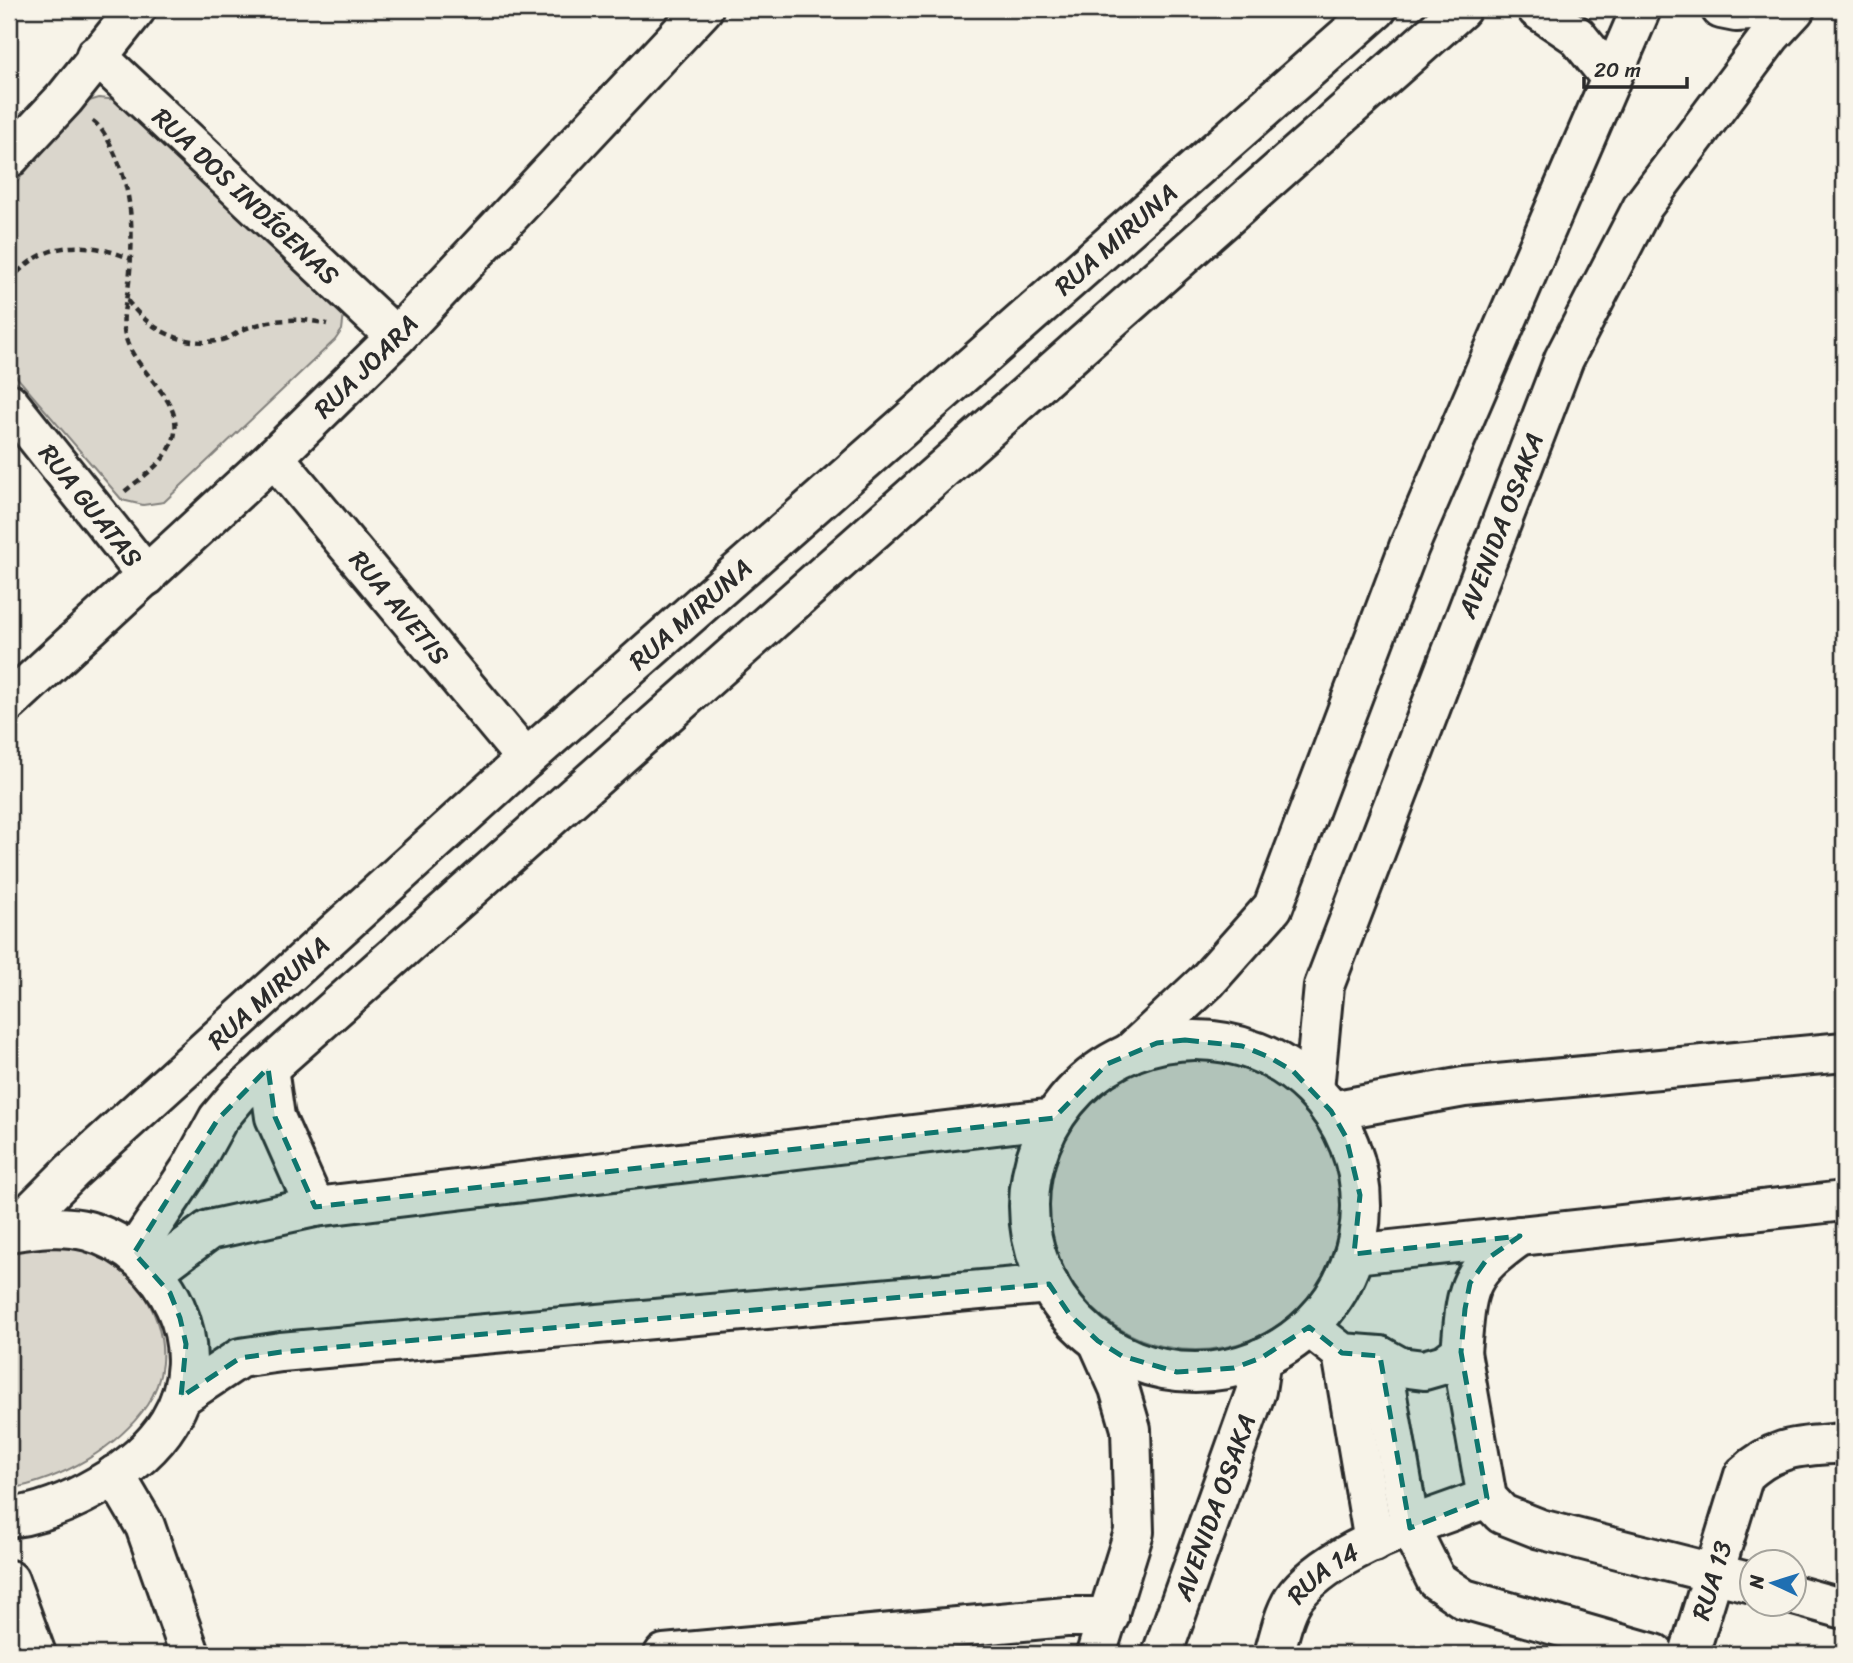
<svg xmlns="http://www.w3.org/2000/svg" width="1853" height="1663" font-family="Sriracha,sans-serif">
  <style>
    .green { fill: #dad6cc; stroke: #82807c; stroke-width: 2 }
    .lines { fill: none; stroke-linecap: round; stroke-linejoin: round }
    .minor-casing { stroke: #2b2b2b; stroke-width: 44 }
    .major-casing { stroke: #2b2b2b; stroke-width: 44 }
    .path { stroke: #2b2b2b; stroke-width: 4.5; stroke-dasharray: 7 5; stroke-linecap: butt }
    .minor { stroke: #f7f3e8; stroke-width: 38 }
    .major { stroke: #f7f3e8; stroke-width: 38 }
    .marked { fill: #0f766e; fill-opacity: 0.2; stroke: #0f766e; stroke-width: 5; stroke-dasharray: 14 9; stroke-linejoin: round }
    .labels { text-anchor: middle; stroke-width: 5; stroke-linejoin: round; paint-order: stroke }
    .street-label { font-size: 26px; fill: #2b2b2b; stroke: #f7f3e8 }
  </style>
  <rect width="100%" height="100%" fill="#f7f3e8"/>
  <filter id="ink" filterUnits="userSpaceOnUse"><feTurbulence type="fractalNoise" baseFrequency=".0143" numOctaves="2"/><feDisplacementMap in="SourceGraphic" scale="14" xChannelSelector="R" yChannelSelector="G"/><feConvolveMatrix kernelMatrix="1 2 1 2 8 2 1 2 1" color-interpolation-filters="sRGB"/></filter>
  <g filter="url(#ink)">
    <g class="green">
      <path d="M99,98L118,100L345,306L342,330L335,340L164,502L143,505L122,500L9,368V191L72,116L86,102Z"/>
      <circle cx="1196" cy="1202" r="148"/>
      <path d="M44,1244C63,1246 84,1246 101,1255C153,1281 182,1354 147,1405C117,1449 60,1480 9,1489V1249Z"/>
    </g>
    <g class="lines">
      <g class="minor-casing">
        <g id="minor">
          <path d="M1537,9L1577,36L1610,77"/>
          <path id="s1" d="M96,55L396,337"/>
          <path d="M9,158L65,98L136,9"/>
          <path id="s2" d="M9,403L147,576"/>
          <path id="s3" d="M274,457L526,759"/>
          <path id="s4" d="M9,702L274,457L396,337L703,9"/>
          <circle cx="1195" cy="1206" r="166"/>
          <path d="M1130,1053L1207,981L1273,907L1409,547L1641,9"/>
          <path d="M268,1068L275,1117L315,1207"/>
          <path id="s5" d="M1314,1090L1324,986L1564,359L1643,206L1771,35L1795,9"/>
          <path d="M1331,1111L1464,1087L1844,1052"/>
          <path id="s6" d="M12,1231L72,1171L526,759L1377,9"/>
          <path d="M9,1232C35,1228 62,1224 88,1231C167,1253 215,1348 169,1422C139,1471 64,1511 9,1518"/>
          <path d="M134,1253L191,1168L218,1119L239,1094L1461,9"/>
          <path d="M1354,1254L1844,1201"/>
          <path d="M154,1271L209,1230L315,1207L1054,1118"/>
          <path d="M1309,1327L1342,1353L1380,1356L1400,1367L1424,1370L1445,1364L1461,1352C1467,1287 1464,1276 1520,1236"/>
          <path d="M1461,1352L1487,1498L1502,1514L1540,1529L1752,1583"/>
          <path d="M1342,1353L1374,1542"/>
          <path d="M1380,1356L1410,1528L1436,1580L1464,1599L1655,1654"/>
          <path d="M181,1397L240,1358L281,1352L1049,1284"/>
          <path d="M115,1475L145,1526L190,1654"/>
          <path d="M9,1580L36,1654"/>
          <path d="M1794,1595L1844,1609"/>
          <path d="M664,1654L1066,1617H1109"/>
          <path d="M1096,1654L1134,1532L1131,1429L1119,1388L1098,1341"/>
          <path id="s7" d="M1162,1654L1256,1391L1261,1358"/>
          <path id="s8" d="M1274,1654C1280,1635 1284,1610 1297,1594C1339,1544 1428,1521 1487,1498"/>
          <path id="s9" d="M1689,1654L1744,1475C1777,1444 1801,1447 1844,1443"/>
        </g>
      </g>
      <g class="major-casing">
        <path id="major" d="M1721,9L1736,12L1778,9"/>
      </g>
      <g class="path">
        <path d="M93,121C105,130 112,148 118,161C134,202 133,240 129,282C127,298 122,314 124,330C130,370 181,395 175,432C172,459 143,476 124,492"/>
        <path d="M9,282C42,241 85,239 131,259"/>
        <path d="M127,300C149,330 184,348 222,340C231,338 238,331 247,328C273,319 300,317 327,324"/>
      </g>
      <use href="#minor" class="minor"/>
      <use href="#major" class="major"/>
    </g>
  </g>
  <path class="marked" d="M1185,1040L1242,1046L1269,1057L1293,1071L1331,1111L1346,1137L1360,1195L1354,1254L1520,1236L1487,1259L1470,1283L1465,1309L1461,1352L1487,1498L1410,1528L1380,1356L1342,1353L1309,1327L1261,1358L1234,1368L1177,1372L1122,1356L1098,1341L1070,1315L1049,1284L281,1352L240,1358L181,1397L186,1344L180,1318L170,1293L134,1253L218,1119L268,1068L275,1117L315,1207L1054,1118L1107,1064L1157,1043Z"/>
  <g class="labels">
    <g class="street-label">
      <text dy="9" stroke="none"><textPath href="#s1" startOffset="206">RUA DOS INDÍGENAS</textPath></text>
      <text dy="9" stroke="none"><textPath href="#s6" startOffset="1484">RUA MIRUNA</textPath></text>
      <text dy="9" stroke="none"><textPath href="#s4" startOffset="490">RUA JOARA</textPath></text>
      <text dy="9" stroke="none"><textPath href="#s2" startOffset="131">RUA GUATAS</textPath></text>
      <text dy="9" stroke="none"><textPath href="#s5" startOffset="598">AVENIDA OSAKA</textPath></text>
      <text dy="9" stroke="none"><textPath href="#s3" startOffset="196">RUA AVETIS</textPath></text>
      <text dy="9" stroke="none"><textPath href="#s6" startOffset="917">RUA MIRUNA</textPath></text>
      <text dy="9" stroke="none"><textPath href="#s6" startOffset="350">RUA MIRUNA</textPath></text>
      <text dy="9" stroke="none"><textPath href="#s7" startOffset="156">AVENIDA OSAKA</textPath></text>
      <text dy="9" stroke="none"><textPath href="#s8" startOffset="98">RUA 14</textPath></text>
      <text dy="9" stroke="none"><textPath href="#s9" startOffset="77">RUA 13</textPath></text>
    </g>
  </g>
  <rect width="1853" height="1663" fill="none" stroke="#f7f3e8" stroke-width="35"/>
  <rect x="18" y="18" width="1818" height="1628" fill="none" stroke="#2b2b2b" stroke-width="2.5" filter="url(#ink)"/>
  <g transform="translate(1773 1583) rotate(274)"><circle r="33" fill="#f7f3e8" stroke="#a5a39c" stroke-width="2"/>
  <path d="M0-5L12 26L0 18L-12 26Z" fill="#1f6fb2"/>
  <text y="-10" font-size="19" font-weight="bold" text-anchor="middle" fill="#2b2b2b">N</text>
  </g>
  <path d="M1584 77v10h103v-10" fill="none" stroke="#2b2b2b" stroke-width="3.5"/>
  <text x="1594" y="77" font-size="21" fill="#2b2b2b" stroke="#f7f3e8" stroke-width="5" paint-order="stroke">20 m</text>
</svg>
